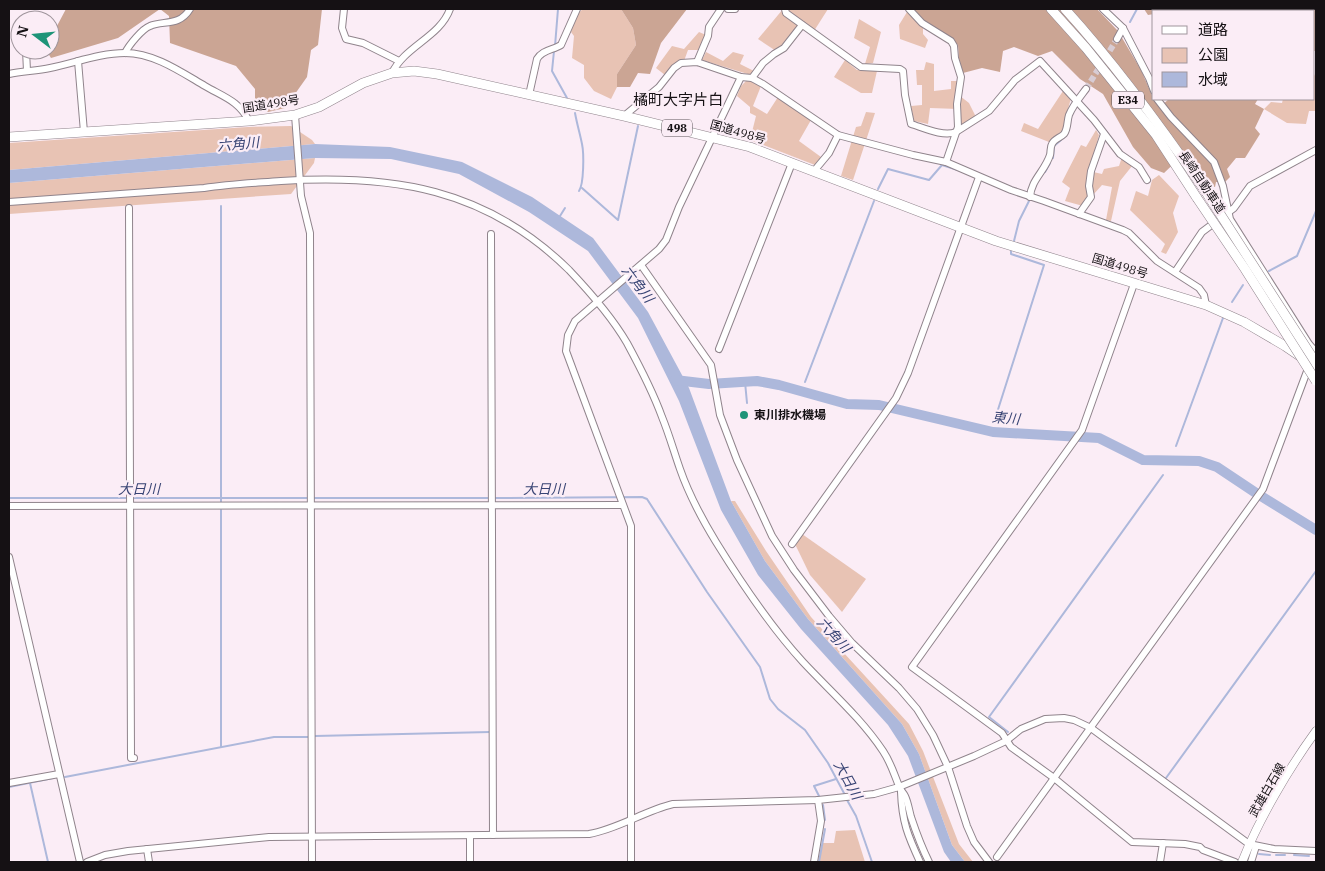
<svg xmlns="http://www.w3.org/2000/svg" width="1325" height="871" font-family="'IBM Plex Serif','Noto Sans JP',serif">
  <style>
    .green { fill: #e8c3b4 }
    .forest { fill: #cba594 }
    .water { fill: #adb8db }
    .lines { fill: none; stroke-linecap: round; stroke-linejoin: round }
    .stream { stroke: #adb8db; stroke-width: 2 }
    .river { stroke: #adb8db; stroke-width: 10 }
    .minor-tunnel { stroke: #d8ccd4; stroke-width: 6; stroke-dasharray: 6 3; stroke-linecap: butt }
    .minor-casing { stroke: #90848c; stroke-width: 8 }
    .major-casing { stroke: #90848c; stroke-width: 9 }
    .highway-casing { stroke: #90848c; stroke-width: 10 }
    .minor { stroke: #fff; stroke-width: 6 }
    .major { stroke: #fff; stroke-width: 8 }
    .highway { stroke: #fff; stroke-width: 9 }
    .highway-bridge-casing { stroke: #90848c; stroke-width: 10; stroke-linecap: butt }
    .highway-bridge { stroke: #fff; stroke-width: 9 }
    .poi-dot { fill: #1e9478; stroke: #fbedf6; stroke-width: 2 }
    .labels { text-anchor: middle; stroke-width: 4.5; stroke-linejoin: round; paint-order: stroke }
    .shield { fill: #fbedf6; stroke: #5a5358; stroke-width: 1 }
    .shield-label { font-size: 11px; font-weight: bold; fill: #151114 }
    .street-label { font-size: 12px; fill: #151114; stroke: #fbedf6 }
    .poi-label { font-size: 12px; font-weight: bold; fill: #151114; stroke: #fbedf6; text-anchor: start }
    .water-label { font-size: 14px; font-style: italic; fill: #384474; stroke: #fbedf6 }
    .quarter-label { font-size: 15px; fill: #151114; stroke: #fbedf6 }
  </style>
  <rect width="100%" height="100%" fill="#fbedf6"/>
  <g class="green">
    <path d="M583,9H621L633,28L636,45L617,74V87L611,99L594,91L584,78V65L572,58L574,36L571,32L576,15Z"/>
    <path d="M783,9H828L814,31L802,23L776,51L758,39Z"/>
    <path d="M907,12L923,26V34L928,40L925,48L900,39L899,25Z"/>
    <path d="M859,19L881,32L873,63L865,64L870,47L854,38Z"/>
    <path d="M699,32L706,35L701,50H688L684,61L672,66L665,75L656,68L672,46L684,49Z"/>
    <path d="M706,52L723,61L733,52L744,55L740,64L754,71L751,75L702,60Z"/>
    <path d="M845,60L857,70L877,71L872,93H861L834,77Z"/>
    <path d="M926,62L934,64V91L951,89V81H962L960,96L969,103L976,117L960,126L958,109L930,108L928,124L914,121L911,106L922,105V85H917L916,70H924Z"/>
    <path d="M1316,72V111H1309L1306,124L1287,123L1264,109L1271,102L1282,103L1283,99H1314V76Z"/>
    <path d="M747,80L761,86L753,106L767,114L778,97L811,120L799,141L821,157L815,165L750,140L756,116L750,113V107L737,96L741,86Z"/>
    <path d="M1063,91L1071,98L1062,132L1049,142L1021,131L1024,123L1038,129Z"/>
    <path d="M866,112L875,113L853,180L841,176L856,127L861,126Z"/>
    <path d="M291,126L312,140L315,144L9,170V143L248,127Z"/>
    <path d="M1096,130L1099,135L1089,171L1102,174L1104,169L1119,166L1122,157L1132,166L1120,181L1111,221L1106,220L1112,187L1102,185L1083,206L1065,201L1070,188L1062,182L1081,145L1086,147Z"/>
    <path d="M315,158L314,163L291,194L9,214V183Z"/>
    <path d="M1159,175L1179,196L1173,213L1178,232L1166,254L1161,252L1165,244L1130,210L1136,191L1148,196L1152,180Z"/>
    <path d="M731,501H735L766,551L811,617L909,724L923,751L959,844L973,862H965L952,845L919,754L902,724L808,619L765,561Z"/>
    <path d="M802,534L866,579L842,612L810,575L795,544Z"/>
    <path d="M855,830L865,862H819L823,843H834L836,831Z"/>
  </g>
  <g class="forest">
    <path d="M66,9H322L318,45L311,50L307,77L285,108L268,112L255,104V89L236,66L170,43L169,16L160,9L118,38L51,58L46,50H50V39Z"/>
    <path d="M621,9H687L661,43L650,74L638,73L630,87H617V74L636,45L633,28Z"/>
    <path d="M913,9H1097L1118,31L1141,70L1154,100L1162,105L1169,99H1258L1255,104L1264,109L1255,128L1260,134L1245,158H1236L1227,169L1230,177L1225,182H1216L1215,187L1209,186L1184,154L1164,173L1151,168L1133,147L1103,94L1080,79L1052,51L1038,56L1014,47L1003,51L1000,72L982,68L963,73L959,59L958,45L951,38L924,22Z"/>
    <path d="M1144,9H1316V51H1314V11H1154V14L1148,15Z"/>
  </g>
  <path class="water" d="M315,144L390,147L462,162L532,197L593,238L648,312L689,388L731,501L765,561L808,619L902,724L919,754L952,845L965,862H951L944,852L908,756L888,725L801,629L758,575L721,510L679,401L638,318L588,251L529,212L459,174L391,159L315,158L9,183V170Z"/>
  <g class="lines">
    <g class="stream">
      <path d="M1130,22L1137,9"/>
      <path d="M555,46L558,9"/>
      <path d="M554,51L552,71L567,98"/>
      <path d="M575,113C577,124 580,134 582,144C584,153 584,184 579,191"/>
      <path d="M1053,158L1054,146L1061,140"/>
      <path d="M1045,172L1050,163"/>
      <path d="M582,188L618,220L638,126"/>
      <path d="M878,189L888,169L929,180L942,165L961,171"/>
      <path d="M221,206V504"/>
      <path d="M560,216L565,208"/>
      <path d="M1014,241L1019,221L1029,201"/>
      <path d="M1269,271L1297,256L1316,211"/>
      <path d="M1232,302L1243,285"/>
      <path d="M745,382L747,403"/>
      <path d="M805,382L874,201"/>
      <path d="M995,419L1044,265L1011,254V251"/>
      <path d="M1176,446L1223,318"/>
      <path d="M9,498H127"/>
      <path d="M132,498H490"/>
      <path d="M494,498L642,497L647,499L707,592L760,667L770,699L778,709L805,730L828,763L845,795"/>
      <path d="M221,510V747"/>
      <path d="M1008,732L989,717L1163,475"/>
      <path d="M315,736L490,732"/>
      <path d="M65,777L274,737H309"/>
      <path d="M1166,778L1316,571"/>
      <path d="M30,783L48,862"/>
      <path d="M9,787L53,778"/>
      <path d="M819,796L814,786L836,779"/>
      <path d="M847,800L856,816L872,862"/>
      <path d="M823,805L825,820"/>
      <path d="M1259,854L1270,855"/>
      <path d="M1276,855H1285"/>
      <path d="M1294,855L1309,856"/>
      <path d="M819,862L825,829"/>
    </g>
    <path class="river" d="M675,380L709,384L757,381L779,385L847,404L879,405L993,432L1099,438L1143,460L1199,461L1217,467L1256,493L1316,530"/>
    <path class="minor-tunnel" d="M1086,89L1117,39"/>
    <g class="minor-casing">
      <g id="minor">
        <path d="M344,9L342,28L346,39L363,43L399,61"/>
        <path d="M728,9H735"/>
        <path d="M785,9L786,13L861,67L900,69L903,71L905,95L911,124C924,128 943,137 956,132L989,111L1015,80L1040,61L1094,120L1120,154L1139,167L1147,180"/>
        <path d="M909,9L922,23L951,41L954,46L955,58L961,77L957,104L958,127L946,162"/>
        <path d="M1103,9L1123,28L1149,78L1154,91"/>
        <path d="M1117,39L1123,28"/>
        <path d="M26,50L27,71"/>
        <path d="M125,53C129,45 142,29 150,26C163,20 179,27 190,9"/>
        <path d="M78,61L84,132"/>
        <path d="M697,62L708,36L709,27L721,9"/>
        <path d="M392,73C405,46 440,37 450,9"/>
        <path d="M9,74C22,71 37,71 50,68C75,63 100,53 125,53C154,53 181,72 205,86C224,97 239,101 249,121"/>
        <path d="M752,78L763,63L774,54L784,48L802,25"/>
        <path d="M529,95L537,59C542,50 553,50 561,45L577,9"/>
        <path d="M1157,99L1171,117L1214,162L1223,186L1230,219L1309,344L1316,352"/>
        <path d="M295,115L301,196L310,233L312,862"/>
        <path d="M624,116L659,87L674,68L681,63L697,62L741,77L752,78L763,84L838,135L913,155L946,162L1011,190L1044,201L1123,230L1129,233L1157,261L1199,288L1204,295L1206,305"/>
        <path d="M814,171L829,153L838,135"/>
        <path d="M1030,197C1031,180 1045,171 1050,155C1051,151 1050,147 1052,144C1054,139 1060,138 1064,134C1068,129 1067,121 1069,115C1073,105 1080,97 1086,89"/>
        <path d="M9,202L204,188C230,184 255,183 281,181C392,174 486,188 569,270C588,290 613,319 627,343C640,367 653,392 662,417C669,434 674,452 680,469C689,495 702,519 716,542C742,584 770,626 803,662C830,691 861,718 883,751C891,763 894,774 899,786C900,790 903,792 905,796C908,802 909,810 911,817C916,832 922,848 929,862"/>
        <path d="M129,208L131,758H134"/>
        <path d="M1079,214L1091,197L1089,186L1091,171L1104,134"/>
        <path d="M491,234L493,835"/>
        <path d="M641,265L711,365L720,415L737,460L772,536L794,570L829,616L852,643L899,688L917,709L933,735L948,767L967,826L974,842L989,862"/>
        <path d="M1175,272L1202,232L1234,208L1250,186L1316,150"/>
        <path d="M1134,284L1082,430L912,667L1002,733L1011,747L1054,778L1132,842L1185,844L1200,847L1203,850L1235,862"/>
        <path d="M719,349L792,163"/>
        <path d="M9,506L622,505"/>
        <path d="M792,544L896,398L908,373L979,177"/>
        <path d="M9,557L80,862"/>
        <path d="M9,783L59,774"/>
        <path d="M901,792C902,822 908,836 920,862"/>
        <path d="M470,836V862"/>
        <path d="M147,849L149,862"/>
        <path d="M997,857L1263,489L1309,366"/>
        <path d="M87,862L105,855L128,851L269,837L589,834C618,829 644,811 673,804L818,800L874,794L899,787L974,756L1006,741L1021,729L1045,719L1064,718L1074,720L1091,728L1249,844L1274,849L1316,851"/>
        <path d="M631,862V526L566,351L568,335L575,321L659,249L666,240L679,207L741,77"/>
        <path d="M814,862L821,821L818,800"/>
        <path d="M1160,862L1163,843"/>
        <path d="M1251,862L1256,846"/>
      </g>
    </g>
    <g class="major-casing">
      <path id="major" d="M1242,862C1259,819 1289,768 1316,731"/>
    </g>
    <g class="highway-casing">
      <g id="highway">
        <path d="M1051,9L1086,48L1156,135L1197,198"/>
        <path d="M1065,9C1117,66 1162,128 1206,192"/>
        <path d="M9,137L249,121L295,115L319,107L363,83L392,73L414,71L437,74L624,116L750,147L996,241L1206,305L1244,322L1285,346L1316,367"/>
      </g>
    </g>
    <use href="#minor" class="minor"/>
    <use href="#major" class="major"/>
    <use href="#highway" class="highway"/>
    <g class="highway-bridge-casing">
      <g id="highway-bridge">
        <path d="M1206,192L1316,363"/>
        <path d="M1197,198L1245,269L1316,381"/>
      </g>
    </g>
    <use href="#highway-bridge" class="highway-bridge"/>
  </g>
  <circle class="poi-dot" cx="744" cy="415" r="5"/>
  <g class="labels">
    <g class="shield">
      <rect x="1112" y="91.5" width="32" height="17" rx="4"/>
      <rect x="662" y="119.5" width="30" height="17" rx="4"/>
    </g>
    <g class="shield-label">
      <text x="1128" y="104">E34</text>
      <text x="677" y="132">498</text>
    </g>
    <g class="street-label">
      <text transform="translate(271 104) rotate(-9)" y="4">国道498号</text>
      <text transform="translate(738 132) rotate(16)" y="4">国道498号</text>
      <text transform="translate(1202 182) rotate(56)" y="4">長崎自動車道</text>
      <text transform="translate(1120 266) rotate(17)" y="4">国道498号</text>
      <text transform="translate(1267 790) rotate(-60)" y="4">武雄白石線</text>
    </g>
    <g class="poi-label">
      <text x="754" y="419">東川排水機場</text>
    </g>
    <g class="water-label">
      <text transform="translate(238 144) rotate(-5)" y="5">六角川</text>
      <text transform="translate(638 284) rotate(53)" y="5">六角川</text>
      <text transform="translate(1006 418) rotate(5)" y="5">東川</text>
      <text x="139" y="494">大日川</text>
      <text x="544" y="494">大日川</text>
      <text transform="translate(834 635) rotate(48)" y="5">六角川</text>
      <text transform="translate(848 780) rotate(61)" y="5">大日川</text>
    </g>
    <g class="quarter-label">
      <text x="678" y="105">橘町大字片白</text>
    </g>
  </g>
  <rect width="1325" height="871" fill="none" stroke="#151114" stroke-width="20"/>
  <rect x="1152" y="10" width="162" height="90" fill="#fbedf6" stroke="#9f959c"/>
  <rect x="1162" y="26" width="25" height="8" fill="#ffffff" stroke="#9f959c"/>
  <text x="1198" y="35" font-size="15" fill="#151114">道路</text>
  <rect x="1162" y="48" width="25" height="15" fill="#e8c3b4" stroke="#9f959c"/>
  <text x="1198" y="60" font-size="15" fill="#151114">公園</text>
  <rect x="1162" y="72" width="25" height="15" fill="#adb8db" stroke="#9f959c"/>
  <text x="1198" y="85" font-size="15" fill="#151114">水域</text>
  <g transform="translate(35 35) rotate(286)"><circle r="24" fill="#fbedf6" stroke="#9f959c"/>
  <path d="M0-4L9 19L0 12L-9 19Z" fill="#1e9478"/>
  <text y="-8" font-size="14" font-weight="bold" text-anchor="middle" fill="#151114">N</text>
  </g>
</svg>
